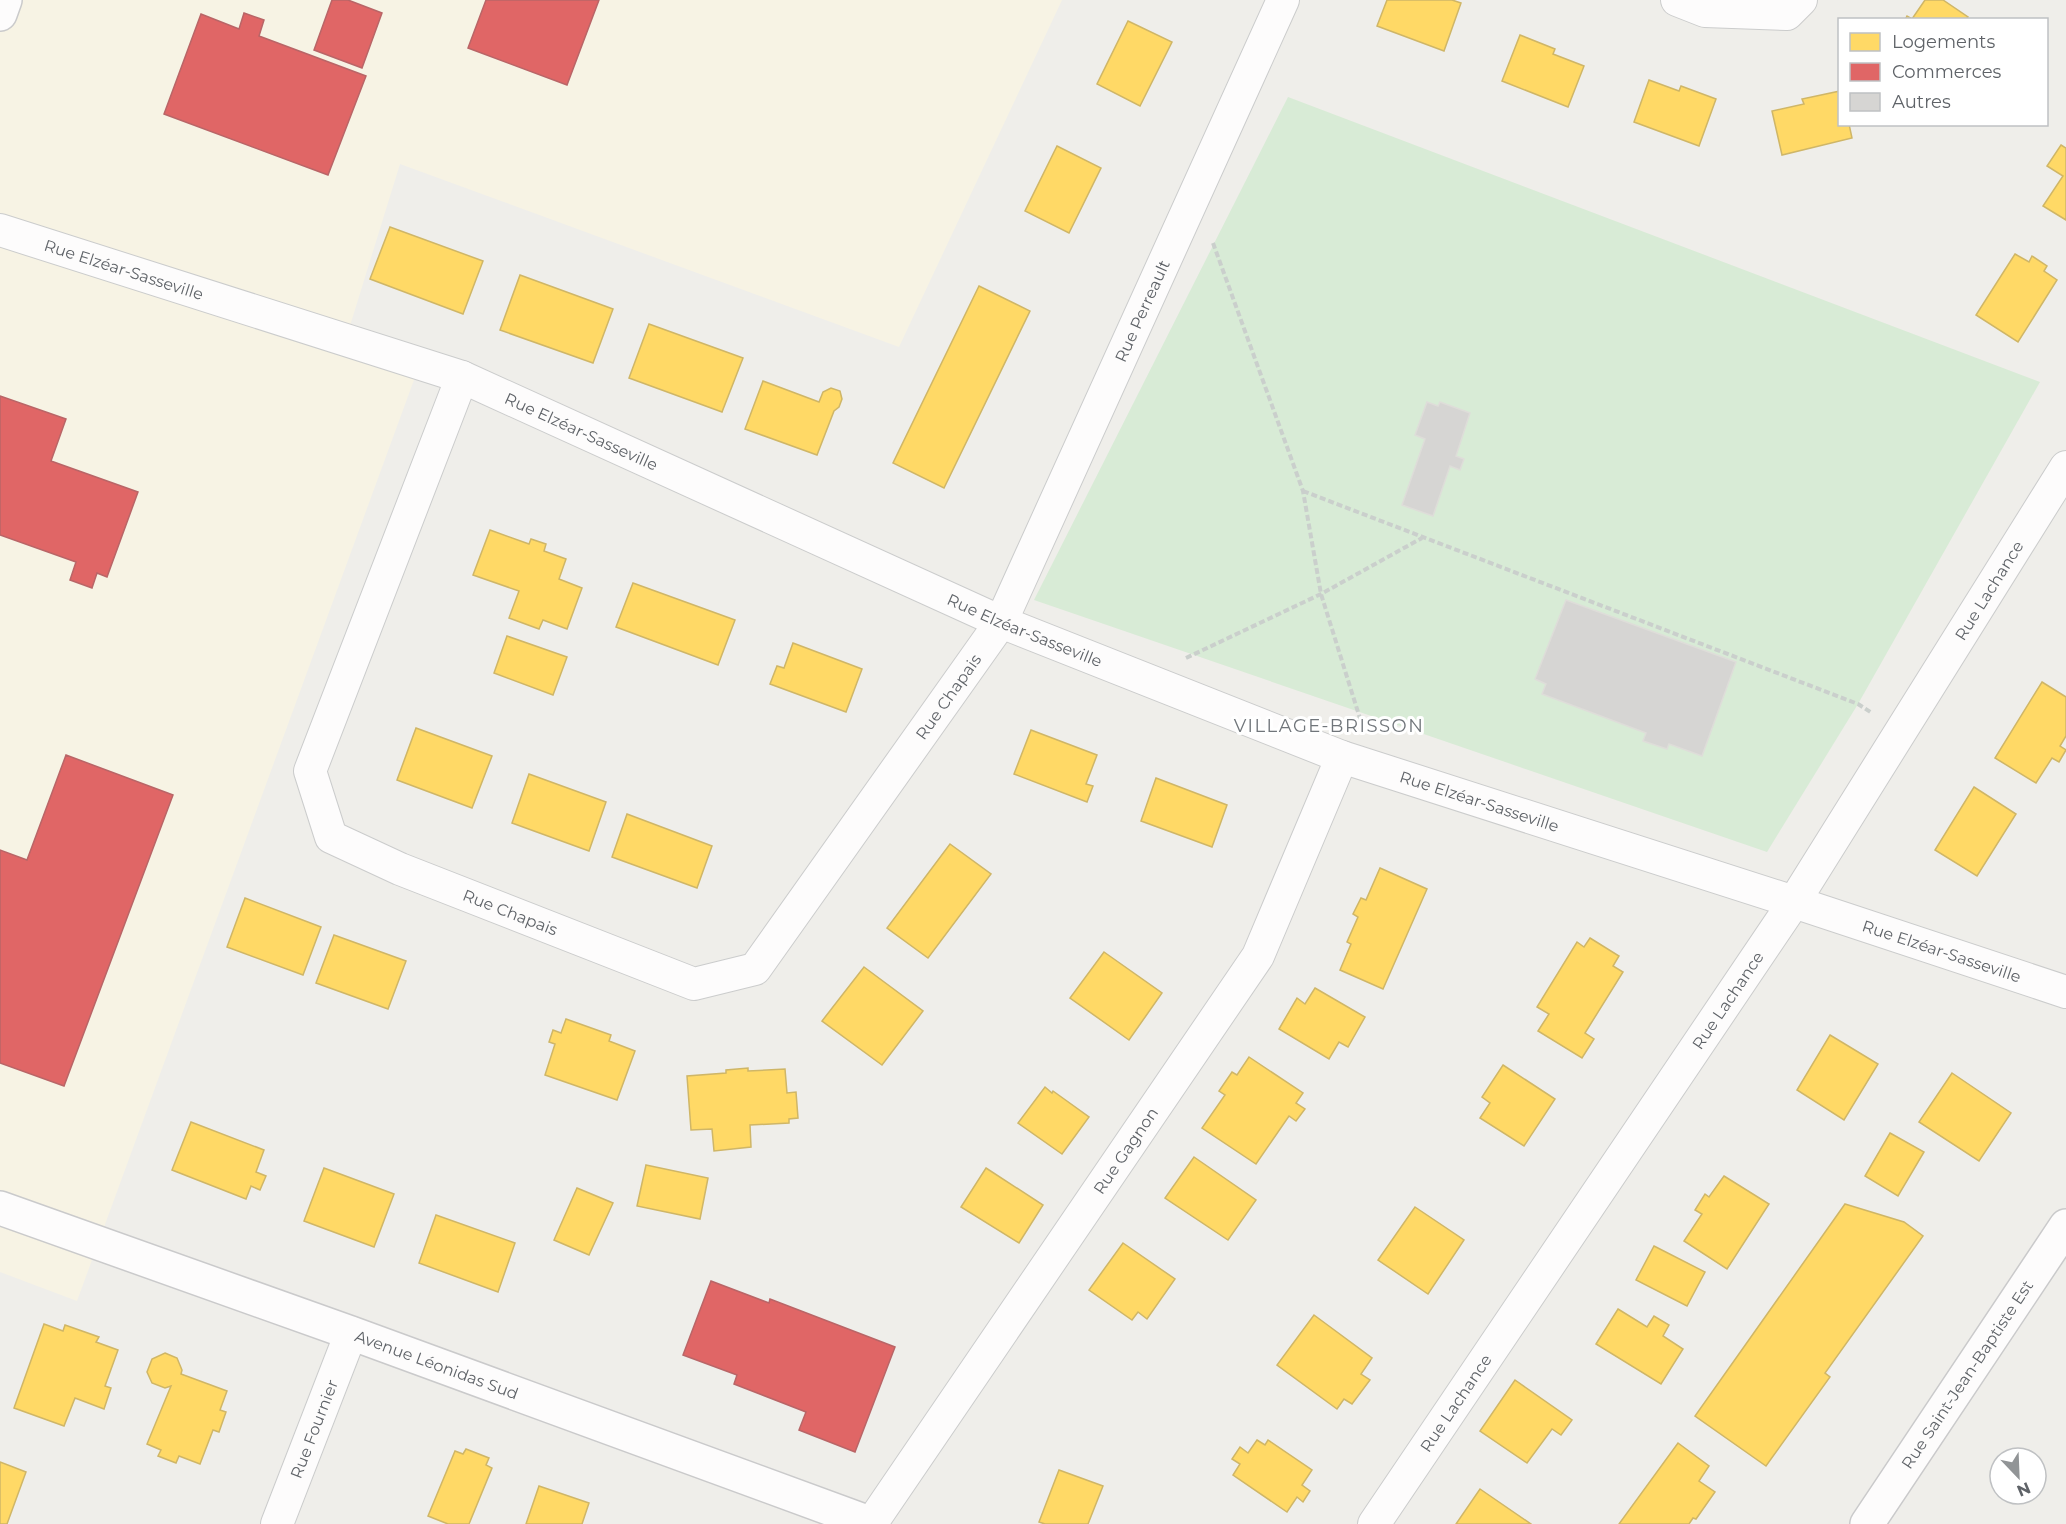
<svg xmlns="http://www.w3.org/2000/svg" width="2066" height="1524" font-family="Montserrat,sans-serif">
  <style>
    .commercial { fill: #f7f3e4 }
    .green { fill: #d8ebd6 }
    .homes { fill: #ffd966; stroke: #cfb667; stroke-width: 1.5 }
    .shops { fill: #e06666; stroke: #b96567; stroke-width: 1.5 }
    .building { fill: #d6d5d3; stroke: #deddd9; stroke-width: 1.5 }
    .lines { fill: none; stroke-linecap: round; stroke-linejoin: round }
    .street-casing { stroke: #cbcccc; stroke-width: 34 }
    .secondary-casing { stroke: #cacacb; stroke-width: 36 }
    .path { stroke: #cacfcc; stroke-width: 4; stroke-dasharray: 6 3; stroke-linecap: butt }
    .street { stroke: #fdfcfc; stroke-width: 32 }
    .secondary { stroke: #fdfcfc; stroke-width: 33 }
    .labels { text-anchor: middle; stroke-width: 6; stroke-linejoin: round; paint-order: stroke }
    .street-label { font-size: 16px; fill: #5f6368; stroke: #fff }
    .neighbourhood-label { font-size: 18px; letter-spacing: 1.5px; fill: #70757a; stroke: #fff }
  </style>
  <rect width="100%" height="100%" fill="#efeeea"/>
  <path class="commercial" d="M0,0H1062L899,347L400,164L345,342L418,369L77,1301L0,1272Z"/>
  <path class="green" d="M1288,97L2040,382L1858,704L1767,852L1034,600Z"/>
  <g class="homes">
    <path d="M1387,0H1452L1461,3L1444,51L1377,26Z"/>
    <path d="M1925,0H1943L1968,17L1966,20H1905L1907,16L1912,19Z"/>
    <path d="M1128,21L1172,42L1140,106L1097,84Z"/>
    <path d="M1520,35L1555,49L1553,54L1584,66L1568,107L1502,81Z"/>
    <path d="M1649,80L1679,91L1681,86L1716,99L1699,146L1634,122Z"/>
    <path d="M1840,91V124H1849L1852,138L1782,155L1772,111L1804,104L1802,99Z"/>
    <path d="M2061,145L2066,148V220L2043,206L2063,176L2047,166Z"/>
    <path d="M1057,146L1101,168L1069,233L1025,211Z"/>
    <path d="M390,227L483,261L463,314L370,279Z"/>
    <path d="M2015,254L2029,262L2032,256L2047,266L2044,271L2057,280L2018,342L1976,315Z"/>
    <path d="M520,275L613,309L593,363L500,330Z"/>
    <path d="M979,286L1030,311L944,488L893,463Z"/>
    <path d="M649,324L743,358L722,412L629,378Z"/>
    <path d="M763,381L819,402L823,392L831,388L840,391L842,399L839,407L834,411L817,455L745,429Z"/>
    <path d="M490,530L529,544L531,539L546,544L544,551L566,559L559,579L582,588L567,629L543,620L539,629L509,618L519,591L473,575Z"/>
    <path d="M633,583L735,620L718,665L616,627Z"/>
    <path d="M507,636L567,657L553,695L494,673Z"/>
    <path d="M793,643L862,669L846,712L770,684L777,666L784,668Z"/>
    <path d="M2042,682L2066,697V736L2060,746L2066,750L2059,762L2052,758L2036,783L1995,758Z"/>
    <path d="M416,728L492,756L472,808L397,780Z"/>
    <path d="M1031,730L1097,755L1086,784L1093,786L1087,802L1014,774Z"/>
    <path d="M529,774L606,802L589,851L512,823Z"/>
    <path d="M1156,778L1227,805L1212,847L1141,821Z"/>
    <path d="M1974,787L2016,814L1977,876L1935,850Z"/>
    <path d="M627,814L712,846L697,888L612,857Z"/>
    <path d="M950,844L991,874L928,958L887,928Z"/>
    <path d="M1380,868L1427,889L1383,989L1340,970L1351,944L1347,942L1358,917L1353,914L1361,898L1366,900Z"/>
    <path d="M245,898L321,927L303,975L227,947Z"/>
    <path d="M334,935L406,961L388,1009L316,983Z"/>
    <path d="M1590,938L1619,956L1613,966L1623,972L1585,1033L1594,1039L1582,1058L1538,1031L1549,1014L1537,1007L1577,942L1584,947Z"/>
    <path d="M1104,952L1162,993L1129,1040L1070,998Z"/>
    <path d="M864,967L923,1011L882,1065L822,1021Z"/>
    <path d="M1315,988L1365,1017L1348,1047L1339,1042L1329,1059L1279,1029L1297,998L1305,1004Z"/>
    <path d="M566,1019L611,1035L609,1041L635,1051L617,1100L545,1075L555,1044L549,1042L553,1030L561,1033Z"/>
    <path d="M1830,1035L1878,1064L1844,1120L1797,1090Z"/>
    <path d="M1249,1057L1303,1093L1296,1103L1305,1109L1296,1121L1289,1116L1256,1164L1202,1128L1225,1095L1219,1091L1232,1072L1237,1075Z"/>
    <path d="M1503,1065L1555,1099L1524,1146L1480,1118L1490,1103L1482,1097Z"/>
    <path d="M748,1068V1071L785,1069L787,1093L796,1092L798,1118L789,1119V1123L750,1125L751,1147L714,1151L712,1129L691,1130L687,1076L726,1073V1070Z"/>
    <path d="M1952,1073L2011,1113L1979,1161L1919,1122Z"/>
    <path d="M1045,1087L1052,1093L1053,1091L1089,1117L1062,1154L1018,1123Z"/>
    <path d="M191,1122L264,1150L256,1172L266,1176L260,1190L251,1186L246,1199L172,1170Z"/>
    <path d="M1890,1133L1924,1152L1898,1196L1865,1176Z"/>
    <path d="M1194,1157L1256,1200L1228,1240L1165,1198Z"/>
    <path d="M646,1165L708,1178L700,1219L637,1206Z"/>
    <path d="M324,1168L394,1194L374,1247L304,1221Z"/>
    <path d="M986,1168L1043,1205L1019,1243L961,1207Z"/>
    <path d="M1724,1176L1769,1204L1727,1269L1684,1241L1702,1214L1695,1210L1705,1194L1709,1197Z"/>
    <path d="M577,1188L613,1203L589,1255L554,1240Z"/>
    <path d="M1845,1204L1904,1222L1923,1236L1825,1373L1830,1377L1766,1466L1695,1416Z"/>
    <path d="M1415,1207L1464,1240L1428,1294L1378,1260Z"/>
    <path d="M436,1215L515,1243L498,1292L419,1263Z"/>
    <path d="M1123,1243L1175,1279L1147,1319L1138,1312L1132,1320L1089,1290Z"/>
    <path d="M1654,1246L1705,1272L1687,1306L1636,1280Z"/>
    <path d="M1618,1309L1647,1327L1654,1316L1669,1325L1663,1336L1683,1349L1661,1384L1596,1344Z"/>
    <path d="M1314,1315L1372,1358L1361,1374L1370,1380L1352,1404L1344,1399L1337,1409L1277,1365Z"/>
    <path d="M44,1324L63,1331L65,1325L99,1337L96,1342L118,1350L105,1386L111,1388L104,1409L75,1398L64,1426L14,1408Z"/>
    <path d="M165,1353L177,1358L182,1370L181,1374L227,1391L220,1410L226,1412L219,1432L213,1430L200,1464L179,1456L176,1463L158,1456L161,1450L147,1444L171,1386L165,1388L152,1383L147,1372L152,1359Z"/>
    <path d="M1515,1380L1572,1420L1561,1435L1552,1429L1527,1463L1480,1431Z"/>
    <path d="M1257,1440L1265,1445L1268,1440L1312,1470L1302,1485L1310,1491L1303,1502L1297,1497L1287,1512L1233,1475L1240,1464L1232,1459L1240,1447L1248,1453Z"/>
    <path d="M1678,1443L1709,1466L1699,1481L1715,1492L1696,1519L1693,1518L1689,1524H1619Z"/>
    <path d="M466,1449L489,1458L486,1465L492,1468L469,1524H448L428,1516L455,1451L463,1454Z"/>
    <path d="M0,1462L26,1472L7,1524H0Z"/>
    <path d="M1059,1470L1103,1486L1088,1524H1045L1039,1522Z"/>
    <path d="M539,1486L589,1503L582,1524H526Z"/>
    <path d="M1480,1489L1531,1524H1456Z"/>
  </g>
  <g class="shops">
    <path d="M332,0H348L382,13L362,68L314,50Z"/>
    <path d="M486,0H599L567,85L468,48Z"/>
    <path d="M244,13L264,20L259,36L366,76L328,175L164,114L201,14L239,29Z"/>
    <path d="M0,396L66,419L51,461L138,492L107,577L97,573L92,588L70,580L76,562L0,535Z"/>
    <path d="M66,755L173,795L64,1086L0,1063V850L27,860Z"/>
    <path d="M711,1281L769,1303L770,1299L895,1347L855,1452L799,1430L806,1412L734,1384L737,1375L683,1355Z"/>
  </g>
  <g class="building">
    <path d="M1427,402L1438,406L1440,402L1470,413L1456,456L1464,459L1460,470L1450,466L1433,516L1402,505L1425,439L1415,435Z"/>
    <path d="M1566,600L1736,662L1702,756L1669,744L1667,749L1643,741L1646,733L1542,694L1546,684L1535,679Z"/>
  </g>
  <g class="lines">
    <g class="street-casing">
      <g id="street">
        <path d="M1677,0L1705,11L1787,14L1801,0"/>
        <path id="s1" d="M0,230L462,377L1001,622L1342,757L1794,902L2066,992"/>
        <path id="s2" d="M462,377L310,771L331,837L400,869L694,984L755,969L1001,622L1283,0"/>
        <path id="s3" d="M277,1524L351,1333"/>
        <path id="s4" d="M871,1524L1258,956L1342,757"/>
        <path id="s5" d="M1374,1524L1794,902L2066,467"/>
      </g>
    </g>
    <g class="secondary-casing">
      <g id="secondary">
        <path d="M0,14L5,0"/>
        <path id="s6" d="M0,1208L351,1333L872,1524"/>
        <path id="s7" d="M1867,1524L2066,1226"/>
      </g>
    </g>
    <g class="path">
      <path d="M1213,243L1303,491L1321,594L1363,728"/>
      <path d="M1303,491L1858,704L1872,713"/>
      <path d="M1186,658L1321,594L1422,538"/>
    </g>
    <use href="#street" class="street"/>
    <use href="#secondary" class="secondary"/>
  </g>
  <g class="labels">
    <g class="street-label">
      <text dy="6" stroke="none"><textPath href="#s1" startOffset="130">Rue Elzéar-Sasseville</textPath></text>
      <text dy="6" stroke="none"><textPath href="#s2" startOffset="1713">Rue Perreault</textPath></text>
      <text dy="6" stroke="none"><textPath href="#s1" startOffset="616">Rue Elzéar-Sasseville</textPath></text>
      <text dy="6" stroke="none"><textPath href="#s5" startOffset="1118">Rue Lachance</textPath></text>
      <text dy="6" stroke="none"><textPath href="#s1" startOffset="1102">Rue Elzéar-Sasseville</textPath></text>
      <text dy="6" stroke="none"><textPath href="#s2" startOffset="1280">Rue Chapais</textPath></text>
      <text dy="6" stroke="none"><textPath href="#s1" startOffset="1588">Rue Elzéar-Sasseville</textPath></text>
      <text dy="6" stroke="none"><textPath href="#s2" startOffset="686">Rue Chapais</textPath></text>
      <text dy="6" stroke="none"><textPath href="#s1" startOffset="2074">Rue Elzéar-Sasseville</textPath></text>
      <text dy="6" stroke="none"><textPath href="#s5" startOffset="632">Rue Lachance</textPath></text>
      <text dy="6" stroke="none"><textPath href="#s4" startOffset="452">Rue Gagnon</textPath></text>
      <text dy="6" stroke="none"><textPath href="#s6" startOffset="464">Avenue Léonidas Sud</textPath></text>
      <text dy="6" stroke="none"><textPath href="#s7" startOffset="180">Rue Saint-Jean-Baptiste Est</textPath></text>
      <text dy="6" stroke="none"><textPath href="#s5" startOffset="146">Rue Lachance</textPath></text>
      <text dy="6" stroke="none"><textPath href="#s3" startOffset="102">Rue Fournier</textPath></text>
    </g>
    <g class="neighbourhood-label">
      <text x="1329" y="732">VILLAGE-BRISSON</text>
    </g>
  </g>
  <rect x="1838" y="18" width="210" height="108" fill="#ffffff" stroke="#bfc1c3" stroke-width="1.5"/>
  <rect x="1850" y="33" width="30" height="18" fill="#ffd966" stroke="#bfc1c3" stroke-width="1.5"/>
  <text x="1892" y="48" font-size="18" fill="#5f6368">Logements</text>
  <rect x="1850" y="63" width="30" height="18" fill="#e06666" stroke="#bfc1c3" stroke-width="1.5"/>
  <text x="1892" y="78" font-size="18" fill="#5f6368">Commerces</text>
  <rect x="1850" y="93" width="30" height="18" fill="#d6d5d3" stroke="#bfc1c3" stroke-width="1.5"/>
  <text x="1892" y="108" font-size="18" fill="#5f6368">Autres</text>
  <g transform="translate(2018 1476) rotate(157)"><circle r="28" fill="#ffffff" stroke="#bfc1c3" stroke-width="1.5"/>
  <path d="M0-4.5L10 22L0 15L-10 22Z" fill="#919496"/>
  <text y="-9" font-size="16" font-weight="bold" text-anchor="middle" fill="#5f6368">N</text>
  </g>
</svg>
